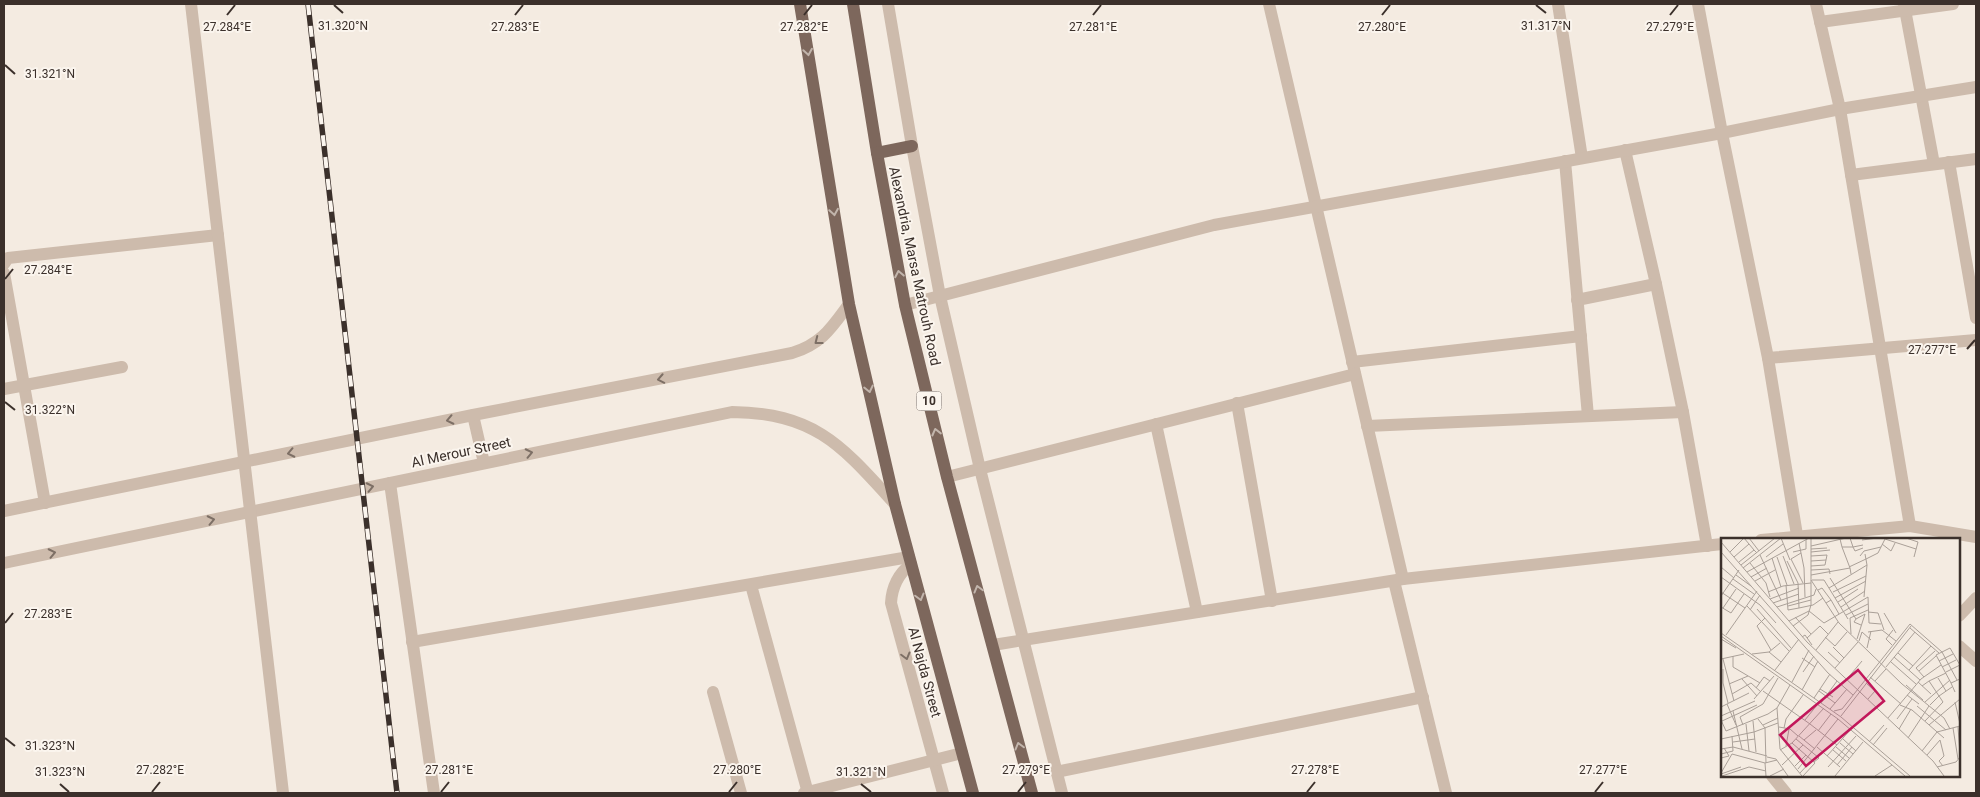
<svg xmlns="http://www.w3.org/2000/svg" width="1980" height="797" font-family="Roboto,sans-serif">
  <style>
    .lines { fill: none; stroke-linecap: round; stroke-linejoin: round }
    .minor { stroke: #cdbbac; stroke-width: 12 }
    .tertiary { stroke: #cdbbac; stroke-width: 12 }
    .primary { stroke: #7d675c; stroke-width: 12 }
    .rail-casing { stroke: #3b302b; stroke-width: 5.5 }
    .rail { stroke: #fbf5ee; stroke-width: 4; stroke-dasharray: 11; stroke-linecap: butt }
    .oneway { stroke: #c2b5ac }
    .oneway2 { stroke: #7d6f65 }
    .ticks { fill: none; stroke: #3b302b; stroke-width: 2 }
    .labels { text-anchor: middle; stroke-width: 4; stroke-linejoin: round; paint-order: stroke }
    .shield { fill: #fbf5ee; stroke: #756b66; stroke-width: 1 }
    .shield-label { font-size: 12px; font-weight: bold; fill: #3b302b }
    .street-label { font-size: 14px; fill: #3b302b; stroke: #fbf5ee }
    .inset-road { fill: none; stroke: #aaa098; stroke-width: 1 }
    .view { fill: #c2185b; fill-opacity: 0.15; stroke: #c2185b; stroke-width: 2.5 }
    .inset-edge { fill: none; stroke: #3b302b; stroke-width: 2.5 }
    .ticks-label { font-size: 12px; text-anchor: middle; fill: #3b302b; stroke: #fbf5ee; stroke-width: 4; stroke-linejoin: round; paint-order: stroke }
  </style>
  <rect width="100%" height="100%" fill="#f4ebe1"/>
  <g class="lines">
    <g class="minor">
      <path d="M888,4L912,146L940,296L980,469L1062,793"/>
      <path d="M1269,4L1403,579"/>
      <path d="M1558,4L1582,158"/>
      <path d="M1698,4L1722,133L1768,358L1797,535"/>
      <path d="M1816,4L1840,109L1910,526"/>
      <path d="M1904,4L1934,164"/>
      <path d="M1820,22L1953,4"/>
      <path d="M1625,150L1656,284L1683,412L1707,546"/>
      <path d="M1565,161L1588,416"/>
      <path d="M1949,162L1976,318"/>
      <path d="M1851,175L1976,159"/>
      <path d="M4,264L8,258L218,235"/>
      <path d="M4,273L45,503"/>
      <path d="M1577,300L1656,284"/>
      <path d="M905,305L1214,225L1722,133L1840,109L1976,87"/>
      <path d="M1768,358L1976,340"/>
      <path d="M1352,362L1581,336"/>
      <path d="M4,389L122,367"/>
      <path d="M1237,403L1272,601"/>
      <path d="M473,415L484,463"/>
      <path d="M1156,424L1197,612"/>
      <path d="M1367,426L1683,412"/>
      <path d="M947,477L1355,374"/>
      <path d="M390,483L434,793"/>
      <path d="M4,511L473,415L792,353C822,344 832,327 849,304"/>
      <path d="M1761,540L1910,526L1976,537"/>
      <path d="M4,563L732,412C816,413 842,446 895,504"/>
      <path d="M911,564C898,574 892,586 891,603L943,793"/>
      <path d="M1394,581L1446,793"/>
      <path d="M751,585L808,793"/>
      <path d="M1959,616L1976,598"/>
      <path d="M412,642L909,557"/>
      <path d="M993,645L1403,579L1722,544"/>
      <path d="M1959,646L1976,661"/>
      <path d="M713,692L741,793"/>
      <path d="M1056,772L1423,697"/>
      <path d="M1772,776L1786,793"/>
      <path d="M804,793L962,753"/>
    </g>
    <path class="tertiary" d="M191,4L283,793"/>
    <g class="primary">
      <path d="M800,4L849,304L895,504L973,793"/>
      <path d="M853,4L877,153L905,305L947,477L1032,793"/>
      <path d="M877,153L912,146"/>
    </g>
    <g class="rail-casing">
      <path id="rail" d="M308,4L397,793"/>
    </g>
    <use href="#rail" class="rail"/>
  </g>
  <defs><path id="oneway-chevron" d="M-2-3.5L2.5 0L-2 3.5" fill="none" stroke-width="1.6" stroke-linecap="round" stroke-linejoin="round" transform="scale(1.25)"/></defs>
  <g class="oneway">
    <use href="#oneway-chevron" transform="translate(808 52) rotate(81)"/>
    <use href="#oneway-chevron" transform="translate(834 212) rotate(81)"/>
    <use href="#oneway-chevron" transform="translate(899 274) rotate(-101)"/>
    <use href="#oneway-chevron" transform="translate(869 389) rotate(77)"/>
    <use href="#oneway-chevron" transform="translate(936 432) rotate(-104)"/>
    <use href="#oneway-chevron" transform="translate(978 589) rotate(-105)"/>
    <use href="#oneway-chevron" transform="translate(920 597) rotate(75)"/>
    <use href="#oneway-chevron" transform="translate(1019 746) rotate(-105)"/>
  </g>
  <g class="oneway2">
    <use href="#oneway-chevron" transform="translate(818 341) rotate(142)"/>
    <use href="#oneway-chevron" transform="translate(661 379) rotate(169)"/>
    <use href="#oneway-chevron" transform="translate(450 420) rotate(168)"/>
    <use href="#oneway-chevron" transform="translate(291 453) rotate(168)"/>
    <use href="#oneway-chevron" transform="translate(529 453) rotate(-12)"/>
    <use href="#oneway-chevron" transform="translate(370 487) rotate(-12)"/>
    <use href="#oneway-chevron" transform="translate(211 520) rotate(-12)"/>
    <use href="#oneway-chevron" transform="translate(52 553) rotate(-12)"/>
    <use href="#oneway-chevron" transform="translate(906 656) rotate(75)"/>
  </g>
  <path class="ticks" d="M334,5L343,13M1536,5L1546,13M227,15L235,5M515,15L523,5M804,15L812,5M1093,15L1101,5M1382,15L1390,5M1670,15L1678,5M5,65L15,74M5,279L13,269M1967,349L1975,340M5,402L15,410M5,623L13,613M5,738L15,746M60,784L69,792M861,784L871,792M152,792L160,782M441,792L449,782M729,792L737,782M1018,792L1026,782M1307,792L1315,782M1595,792L1603,782"/>
  <g class="labels">
    <rect class="shield" x="916.5" y="391.5" width="25" height="19" rx="4"/>
    <g class="shield-label">
      <text x="929" y="405">10</text>
    </g>
    <g class="street-label">
      <text transform="translate(915 266) rotate(78)" y="5">Alexandria, Marsa Matrouh Road</text>
      <text transform="translate(461 452) rotate(-12)" y="5">Al Merour Street</text>
      <text transform="translate(925 672) rotate(75)" y="5">Al Najda Street</text>
    </g>
  </g>
  <g transform="translate(1721 538)">
    <rect width="239" height="239" fill="#f4ebe1"/>
    <path class="inset-road" d="M23,0L33,12M28,0L38,13M60,0L69,22M185,0L197,4L193,19M119,1L121,9H132L129,0M164,1L195,11M141,2L156,0M0,4L86,104L212,223L223,238M78,5L83,30L84,59M161,6L170,13L174,5M142,7L132,9L134,13L142,10M90,8L125,0M121,9L129,30M90,11L106,10M0,14L107,135L132,157M9,14L23,0M72,14L85,11V2M90,14L109,12M80,15L70,21L82,45M39,17L60,62M62,18L73,46M139,18L143,13L160,9M13,19L28,6M45,19L62,6M56,19L66,47M51,20L60,49M145,21L157,15L164,1M66,23L77,45M90,23L105,22M18,24L33,12L36,15M29,25L45,45L49,59M20,27L54,0M90,28L104,27L106,17L90,18M0,29L13,40M128,29L145,21M22,30L60,0M90,32L108,31L109,36M26,34L88,0M15,37L30,48M90,37L129,30L130,36M0,39L39,67L55,85M30,39L46,30M109,40L135,81M12,41L33,56M90,42L118,85L181,146L223,180L229,191M91,42H103L127,81M34,43L54,32M77,45L78,70L92,67L102,60M65,47L67,72L78,70M108,50L146,27M97,52L101,50L110,62L105,65M0,54L24,70M47,54L62,48L90,45M112,54L145,38M0,58L18,32M143,59L146,27L144,16M114,60L145,43M49,61L78,50M110,62L118,76M117,64L137,51M52,65L78,56M26,68L68,113M67,68L90,62M0,69L10,75L23,56M56,69L93,57L95,51M120,69L144,53M2,70L15,51M36,71L70,110M29,72L39,57M147,74L157,75L163,92M163,75L175,95M125,77L147,66M74,79L90,96M44,80L36,88L50,112M68,83L88,73L103,85L147,59L148,85L160,86M140,87L133,84L135,81L144,76M72,88L87,77L90,67V0M189,90L218,115M147,94L161,92L175,103M0,95L120,179L189,238M130,96L129,80L147,72M5,97L36,53M0,98L117,181L184,238M81,99L84,97L91,107M104,99L114,108L126,94M86,100L99,88L107,96M0,101L15,110M136,101L144,76M138,103L141,94L150,102M171,107L165,101L172,92M112,109L123,120M146,110L150,93M95,112L117,84M48,114L60,124M107,114L119,125M177,115L192,128M31,116L48,114L59,105M12,118V129L39,145M173,119L199,142M81,120L94,129M0,121L23,116M2,121L13,163M218,123L232,116M170,124L195,146M165,129L194,94M221,129L235,122M114,130L137,104M2,131V145L7,165M54,132L78,101M188,132L210,108M198,133L215,118M82,134L93,118M225,134L239,127M149,139L180,166M203,139L195,130L214,113M217,140L225,153M21,141L36,158M126,141L141,123M154,143L165,131M208,143L225,135M71,144L88,112M197,144L210,156M145,145L154,153L147,161M230,145L215,117L229,110L239,127M8,146L27,138M185,147L202,162M201,148L208,143L218,158L209,167M35,150L43,139L49,143M99,151L112,159M81,152L97,123M42,153L89,186M98,153L114,165M234,154L230,145L239,141M11,156L30,145L40,154M186,157L198,166M93,160L109,136M33,161L53,138M204,164L229,142M234,164L239,186M100,165L116,143M6,166L15,187M179,167L191,172L223,200M196,168L225,192M0,169L28,155M56,170L59,211L81,238M109,171L126,151M12,173L21,211M113,173L121,171L189,86L221,114L236,142M0,178L34,163M120,178L190,88M167,180L200,141L220,127M37,181L44,190L45,225M176,181L191,161M0,182L5,193L47,176L56,170L69,147M84,182L96,167M1,183L36,167M32,183L35,214M204,183L222,164L218,158L231,149M25,186L28,213M89,186L116,207M22,187L19,179L42,166L57,140M42,187L57,180M208,187L239,161M58,189L69,191L77,198M237,189L239,216M63,190L65,181L82,157M232,190L237,221M178,191L190,171M97,193L110,176M78,198L94,211M187,200L208,168M0,201L33,194L57,185M75,201L98,220L93,224M122,201L135,213M83,202L95,192M219,202L223,218L218,223L222,228M12,204L34,201M148,204L163,187M71,205L94,225L82,238M119,205L132,216M152,207L166,190M65,208L68,191M96,209L119,229M115,209L128,220M0,211L12,209L46,218M59,212L71,205L103,170M112,212L125,223M201,213L216,194L239,188M0,216L12,213L11,198M11,216L44,225M206,217L219,202M106,218L130,191M46,219L55,221L67,238M0,220L8,218L3,210M61,227L82,207M116,227L131,209M74,228L85,217M107,229L135,198M216,229L235,224L239,219M77,231L117,181M0,235L11,216M79,235L91,222M0,236L20,229M1,238L28,229L45,233M45,238L44,225L56,222M49,238L63,231M114,238L142,204M154,238L171,227"/>
    <path class="view" d="M137,132L163,163L85,228L59,197Z"/>
    <rect width="239" height="239" class="inset-edge"/>
  </g>
  <g class="ticks-label">
    <text x="343" y="30">31.320°N</text>
    <text x="1546" y="30">31.317°N</text>
    <text x="227" y="31">27.284°E</text>
    <text x="515" y="31">27.283°E</text>
    <text x="804" y="31">27.282°E</text>
    <text x="1093" y="31">27.281°E</text>
    <text x="1382" y="31">27.280°E</text>
    <text x="1670" y="31">27.279°E</text>
    <text x="50" y="78">31.321°N</text>
    <text x="48" y="274">27.284°E</text>
    <text x="1932" y="354">27.277°E</text>
    <text x="50" y="414">31.322°N</text>
    <text x="48" y="618">27.283°E</text>
    <text x="50" y="750">31.323°N</text>
    <text x="160" y="774">27.282°E</text>
    <text x="449" y="774">27.281°E</text>
    <text x="737" y="774">27.280°E</text>
    <text x="1026" y="774">27.279°E</text>
    <text x="1315" y="774">27.278°E</text>
    <text x="1603" y="774">27.277°E</text>
    <text x="60" y="776">31.323°N</text>
    <text x="861" y="776">31.321°N</text>
  </g>
  <rect width="1980" height="797" fill="none" stroke="#3b302b" stroke-width="10"/>
</svg>
